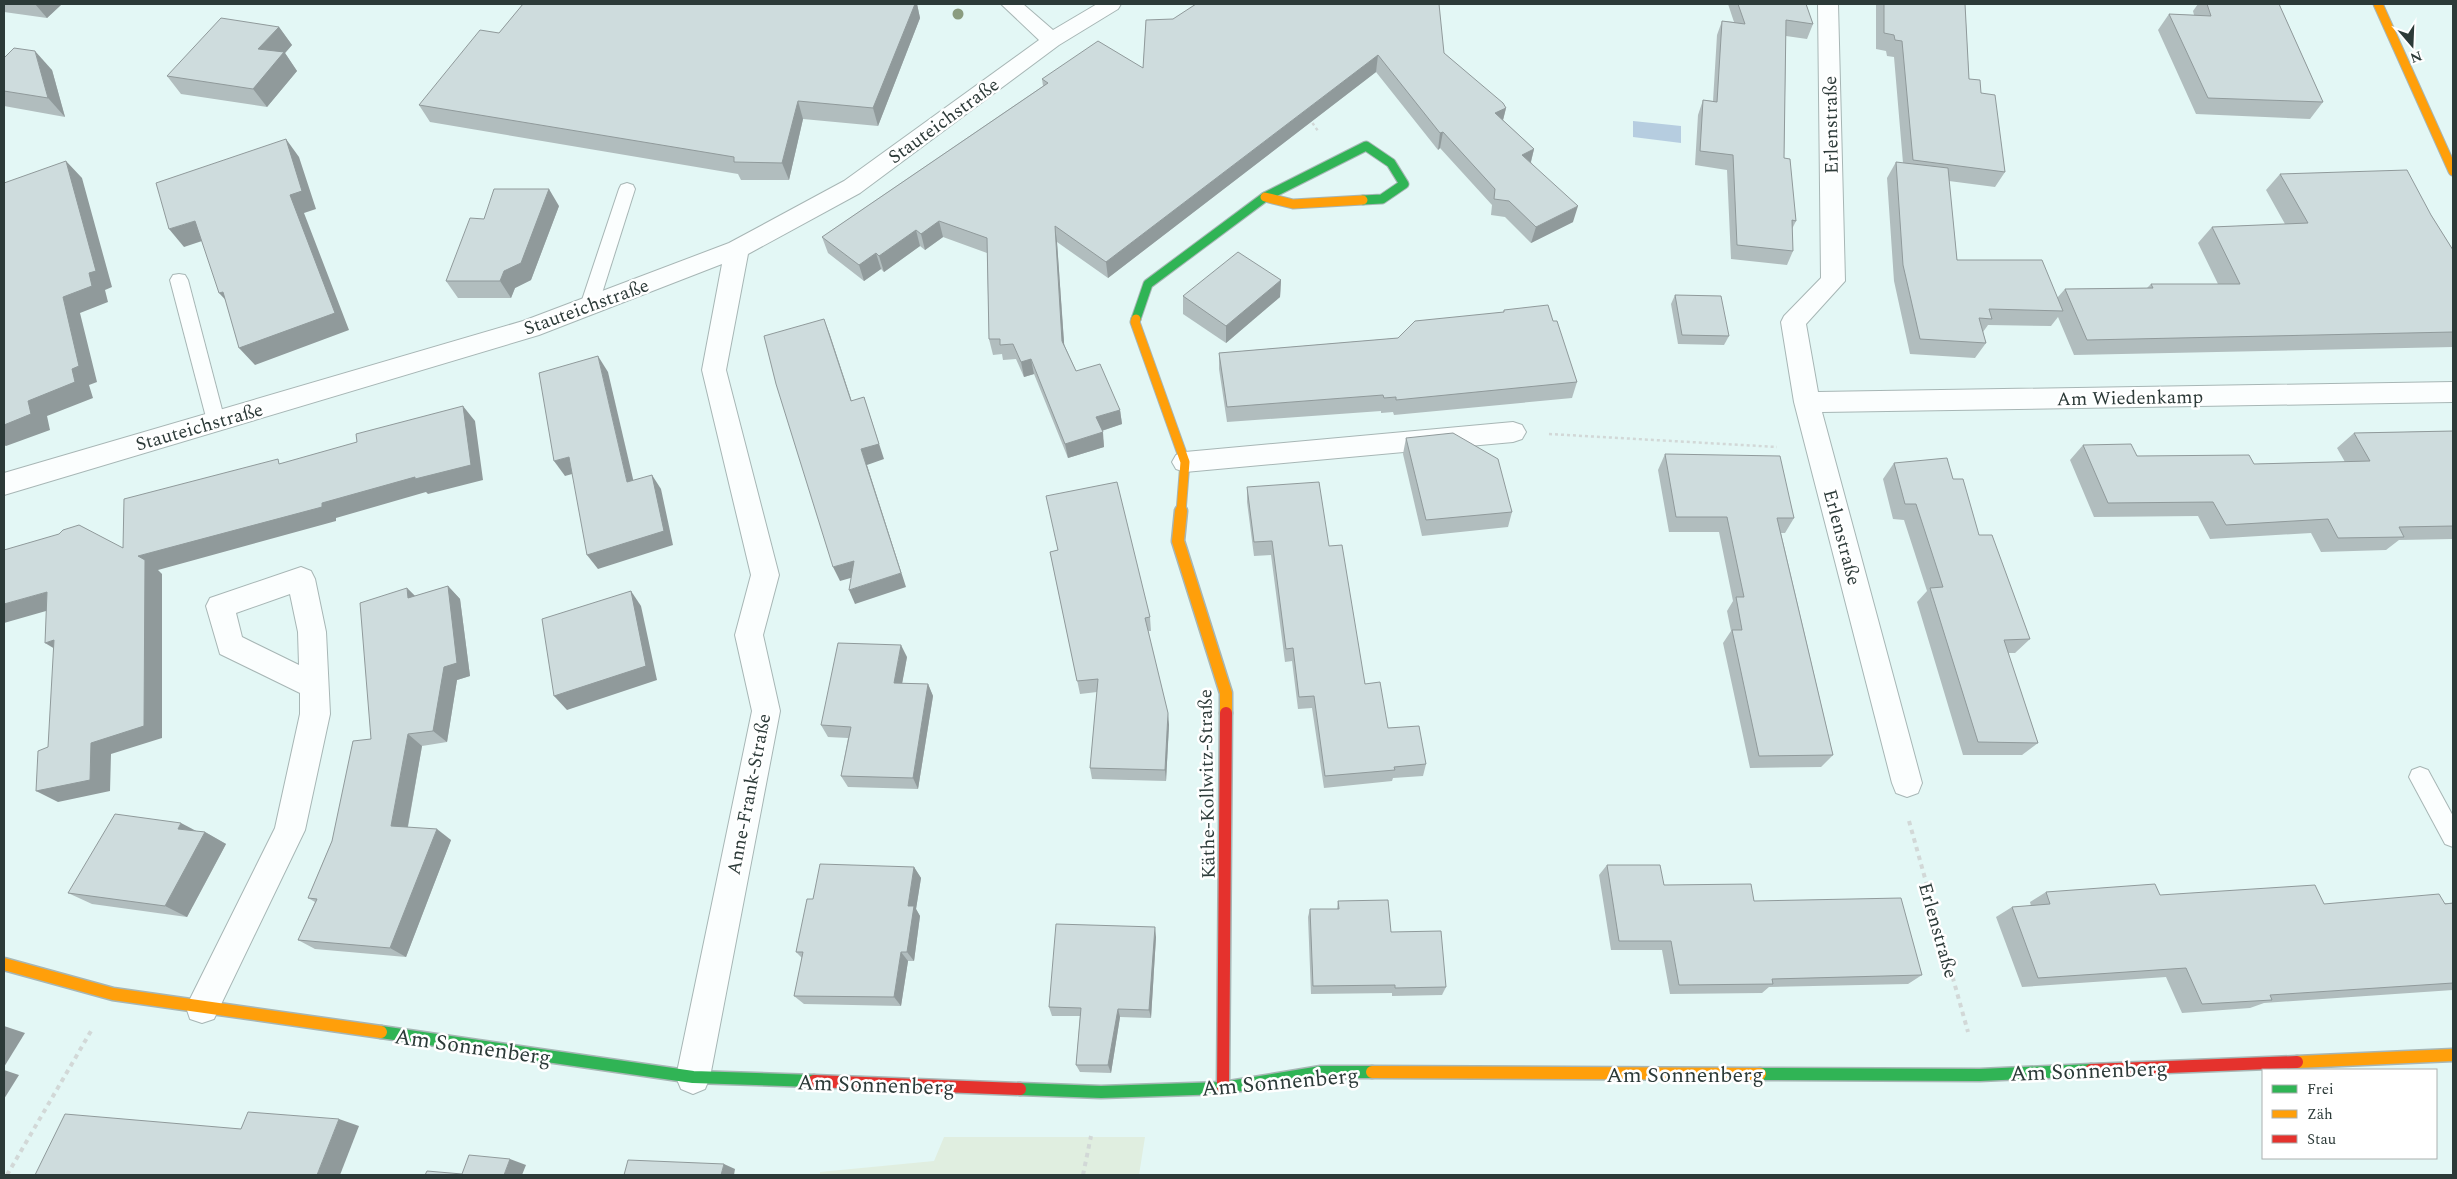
<svg xmlns="http://www.w3.org/2000/svg" width="2457" height="1179" font-family="Spectral,serif">
  <style>
    .green { fill: #e0eee0 }
    .water { fill: #b6cde0 }
    .lines { fill: none; stroke-linecap: round; stroke-linejoin: round }
    .lane-casing { stroke: #a7b6b5; stroke-width: 2 }
    .street-casing { stroke: #a7b6b5; stroke-width: 2 }
    .fast-far1-casing { stroke: #a7b6b5; stroke-width: 11 }
    .fast-casing { stroke: #a7b6b5; stroke-width: 15 }
    .slow-far1-casing { stroke: #a7b6b5; stroke-width: 11 }
    .slow-casing { stroke: #a7b6b5; stroke-width: 15 }
    .jam-casing { stroke: #a7b6b5; stroke-width: 15 }
    .path-far1 { stroke: #d2d8d7; stroke-width: 2.5; stroke-dasharray: 3 3; stroke-linecap: butt }
    .path { stroke: #d2d8d7; stroke-width: 4; stroke-dasharray: 4.5 4.5; stroke-linecap: butt }
    .lane { fill: #fbfefe; fill-rule: evenodd }
    .street { fill: #fbfefe; fill-rule: evenodd }
    .fast-far1 { stroke: #30b455; stroke-width: 9 }
    .fast { stroke: #30b455; stroke-width: 12 }
    .slow-far1 { stroke: #ff9f0a; stroke-width: 9 }
    .slow { stroke: #ff9f0a; stroke-width: 12 }
    .jam { stroke: #e5322d; stroke-width: 12 }
    .tree { fill: #8a9c7f }
    .wall { fill: #b1bdbe }
    .shaded-wall { fill: #909a9b }
    .building { fill: #cedcdd; stroke: #909a9b }
    .labels { text-anchor: middle; stroke-width: 5; stroke-linejoin: round; paint-order: stroke }
    .street-label { font-size: 19px; fill: #2c3a38; stroke: #fff }
    .near-street-label { font-size: 22px; fill: #2c3a38; stroke: #fff }
  </style>
  <rect width="100%" height="100%" fill="#e3f7f5"/>
  <path class="green" d="M944,1137H1145L1139,1175H820V1172L934,1161Z"/>
  <path class="water" d="M1633,121L1681,126V143L1633,137Z"/>
  <g class="lines">
    <g class="lane-casing">
      <g id="lane">
        <path d="M627,183L633,185L635,189L598,306L595,311L589,313L583,311L580,306L619,189L621,185Z"/>
        <path d="M179,274L185,275L188,280L225,421L223,426L216,428L209,426L207,421L170,280L173,275Z"/>
        <path d="M2420,767L2428,770L2453,816V847L2445,844L2409,777L2412,770Z"/>
      </g>
    </g>
    <g class="street-casing">
      <g id="street">
        <path d="M1001,4H1023L1053,30L1097,4H1121L1118,9L1059,45L860,193L748,254L726,370L779,575L763,635L780,711L710,1077L705,1089L693,1094L681,1089L676,1077L752,711L735,635L751,575L702,370L722,264L539,335L4,495V473L523,321L729,243L844,181L1039,40Z"/>
        <path d="M1818,4H1838L1845,281L1806,324L1818,392L2453,382V402L1822,412L1922,783L1918,793L1907,797L1896,793L1892,783L1794,402L1781,322L1784,316L1821,278Z"/>
        <path d="M1513,422L1522,425L1526,432L1522,439L1513,442L1185,472L1176,469L1172,462L1176,455L1185,452Z"/>
        <path d="M301,567L311,571L315,579L326,632L330,714L305,830L214,1019L202,1023L190,1019L186,1007L275,828L300,714V693L220,654L206,606L210,598ZM290,594L298,632L299,665L242,637L236,613Z"/>
      </g>
    </g>
    <g class="fast-far1-casing">
      <path id="fast-far1" d="M1136,319L1148,284L1265,197L1366,146L1391,163L1404,184L1382,199L1363,200"/>
    </g>
    <g class="fast-casing">
      <g id="fast">
        <path d="M381,1032L693,1077L814,1081"/>
        <path d="M1760,1074L1980,1075L2091,1070"/>
        <path d="M1020,1089L1101,1092L1223,1088L1321,1072H1372"/>
      </g>
    </g>
    <g class="slow-far1-casing">
      <g id="slow-far1">
        <path d="M2378,4L2453,171"/>
        <path d="M1265,197L1293,204L1363,200"/>
        <path d="M1136,319L1135,322L1185,462L1181,512"/>
      </g>
    </g>
    <g class="slow-casing">
      <g id="slow">
        <path d="M1181,511L1178,541L1226,693V713"/>
        <path d="M4,964L113,994L381,1032"/>
        <path d="M2297,1062L2453,1055"/>
        <path d="M1372,1072L1760,1074"/>
      </g>
    </g>
    <g class="jam-casing">
      <g id="jam">
        <path d="M2091,1070L2297,1062"/>
        <path d="M814,1081L1020,1089"/>
        <path d="M1223,1088L1226,713"/>
      </g>
    </g>
    <g class="path-far1">
      <path d="M1309,118L1318,131"/>
      <path d="M1549,434L1777,447"/>
    </g>
    <g class="path">
      <path d="M1909,821L1968,1032"/>
      <path d="M7,1175L91,1031"/>
      <path d="M1083,1175L1091,1136"/>
    </g>
    <use href="#lane" class="lane"/>
    <use href="#street" class="street"/>
    <use href="#fast-far1" class="fast-far1"/>
    <use href="#fast" class="fast"/>
    <use href="#slow-far1" class="slow-far1"/>
    <use href="#slow" class="slow"/>
    <use href="#jam" class="jam"/>
  </g>
  <circle class="tree" cx="958" cy="14" r="5.5"/>
  <g class="wall">
    <path d="M4,4H62L47,18L4,12Z"/>
    <path d="M523,4H917L920,18L878,126L803,119L789,180H741L738,174L430,122L419,105L499,33Z"/>
    <path d="M1728,4H1806L1813,24L1807,39L1786,36L1784,158L1796,221L1792,229L1793,251L1787,265L1731,259L1727,170L1695,165L1698,115L1703,100L1713,101L1717,35L1722,21L1734,22Z"/>
    <path d="M1876,4H1965L1969,79L1981,93L2005,172L1995,187L1949,181L1957,260L2057,298L2065,289L2147,288L2151,284H2218L2198,243L2212,227L2285,224L2266,190L2280,174L2431,215L2453,250V347L2074,355L2058,317L2051,326L1988,325L1983,332L1986,343L1975,358L1910,354L1894,281L1887,178L1896,162L1903,163L1894,57L1887,56L1886,51L1876,49Z"/>
    <path d="M2198,4H2279L2323,102L2310,119L2196,114L2158,30L2169,14L2194,15L2193,11Z"/>
    <path d="M1146,20L1444,53L1506,108L1503,120L1534,149L1531,162L1573,222L1531,243L1505,217L1491,215L1492,205L1440,148L1438,150L1376,72L1108,278L1057,242L1064,344L1076,371L1120,410L1122,424L1102,431L1104,447L1068,458L1034,374L1024,377L1016,359L1003,360L1002,354L993,355L989,339L987,253L943,237L925,250L920,246L884,272L881,269L864,281L828,253L822,237L1043,86L1042,79L1143,68Z"/>
    <path d="M279,27L292,45L285,53L297,71L267,107L181,94L167,76Z"/>
    <path d="M4,58L52,70L65,117L4,106Z"/>
    <path d="M559,206L531,280L515,288L511,298H458L446,281L484,219Z"/>
    <path d="M1281,280L1280,297L1226,343L1183,314V296Z"/>
    <path d="M1675,295L1729,336L1724,345L1678,344L1671,304Z"/>
    <path d="M1504,310L1553,321L1577,382L1572,398L1394,415L1393,412L1381,413V411L1227,422L1219,369V353L1398,338L1503,313Z"/>
    <path d="M2453,431V539L2399,540L2386,550L2321,552L2311,533L2210,539L2198,516L2094,517L2070,460L2083,445L2137,456L2254,464L2345,462L2337,448L2354,433Z"/>
    <path d="M1406,438L1512,512L1508,527L1422,536L1403,454Z"/>
    <path d="M1665,454L1794,518L1785,533H1781L1833,755L1821,767L1750,768L1723,643L1731,631L1727,611L1733,601L1719,532H1669L1658,470Z"/>
    <path d="M1894,463L1953,479L1979,535L2030,639L2015,653H2008L2038,743L2022,755H1963L1917,602L1927,591L1904,520L1893,519L1883,479Z"/>
    <path d="M1247,487L1329,546L1365,684L1388,728L1426,764L1423,776L1393,778L1392,781L1324,788L1312,708L1298,709L1292,661L1285,662L1271,555L1254,556L1247,502Z"/>
    <path d="M1058,550L1150,617L1151,631H1148L1169,725L1166,781L1092,779L1090,768L1097,692L1080,694L1050,552Z"/>
    <path d="M448,586L460,599L470,676L457,680L447,742L422,746L408,827L451,840L406,957L315,949L298,940L315,902L308,898L332,841L371,739L407,588L415,596Z"/>
    <path d="M907,657L902,683L928,684L933,696L918,789L848,787L841,776L848,738L828,737L821,725Z"/>
    <path d="M196,831L205,832L226,844L187,917L92,904L68,893Z"/>
    <path d="M1607,865L1664,885L1754,901L1922,975L1908,984L1769,987L1762,993L1670,994L1662,950H1611L1599,875Z"/>
    <path d="M914,867L921,878L916,909L920,916L914,961H908L901,1006L804,1004L794,996L802,958L796,952L813,899Z"/>
    <path d="M2046,892L2160,895L2324,904L2453,903V990L2264,1003L2250,1008L2182,1013L2166,977L2022,987L1996,917L2012,907L2031,906L2030,902Z"/>
    <path d="M1338,901L1391,932L1446,987L1442,995L1392,996V993L1311,994L1308,917L1310,909H1337Z"/>
    <path d="M1156,937L1151,1018L1120,1017L1111,1073L1080,1072L1076,1065L1080,1016H1052L1049,1007Z"/>
  </g>
  <g class="shaded-wall">
    <path d="M35,4H62L47,18Z"/>
    <path d="M915,4H917L920,18L878,126L873,108Z"/>
    <path d="M279,27L292,45L285,53L297,71L267,107L253,89L258,49Z"/>
    <path d="M35,51L52,70L65,117L48,98Z"/>
    <path d="M1378,55L1376,72L1108,278L1106,262Z"/>
    <path d="M798,101L803,119L789,180L782,163Z"/>
    <path d="M1506,108L1502,124L1495,113Z"/>
    <path d="M1443,132L1440,148L1438,150L1440,133Z"/>
    <path d="M286,139L299,157L316,209L304,213L349,330L255,365L239,348L290,195Z"/>
    <path d="M1534,149L1530,165L1522,155Z"/>
    <path d="M66,161L82,178L112,287L105,290L108,302L80,313L97,382L89,385L93,398L47,416L50,430L6,446L4,445V425L28,401L72,369L63,297L89,273Z"/>
    <path d="M549,189L559,206L531,280L515,288L511,298L500,281L504,271Z"/>
    <path d="M1578,206L1573,222L1531,243L1536,227Z"/>
    <path d="M195,221L211,238L184,247L169,229Z"/>
    <path d="M939,221L943,237L925,250L921,234Z"/>
    <path d="M1055,226L1057,242L1065,356L1062,341Z"/>
    <path d="M916,230L920,246L884,272L879,256Z"/>
    <path d="M876,253L881,269L864,281L859,265Z"/>
    <path d="M1281,280L1280,297L1226,343V326Z"/>
    <path d="M223,292L235,310L219,293Z"/>
    <path d="M824,319L830,335L857,417L851,401Z"/>
    <path d="M598,356L608,372L637,496L627,482Z"/>
    <path d="M1031,359L1034,374L1024,377L1021,362Z"/>
    <path d="M864,397L884,459L867,465L906,587L855,604L849,590L901,573L861,449Z"/>
    <path d="M463,406L475,421L483,480L428,494L426,492L336,518V521L158,570L162,574V738L111,754L110,791L58,802L36,791L91,743L138,556L322,503Z"/>
    <path d="M1120,410L1122,424L1098,432L1096,417Z"/>
    <path d="M1103,432L1104,447L1068,458L1065,444Z"/>
    <path d="M569,457L579,472L565,476L554,461Z"/>
    <path d="M652,475L661,489L673,545L598,569L587,555Z"/>
    <path d="M854,561L861,575L840,581L833,567Z"/>
    <path d="M448,586L460,599L470,676L457,680L447,742L433,731Z"/>
    <path d="M407,588L420,601L408,598Z"/>
    <path d="M631,591L641,606L657,680L567,710L554,696Z"/>
    <path d="M47,592L67,605L4,623V604Z"/>
    <path d="M54,640L65,655L45,643Z"/>
    <path d="M901,645L907,657L900,695L894,683Z"/>
    <path d="M928,684L933,696L918,789L913,778Z"/>
    <path d="M1168,713L1169,725L1166,781L1165,770Z"/>
    <path d="M408,734L422,746L406,836L391,826Z"/>
    <path d="M181,823L202,834L178,829Z"/>
    <path d="M437,829L451,840L406,957L390,948Z"/>
    <path d="M205,832L226,844L187,917L165,906Z"/>
    <path d="M914,867L921,878L916,909L920,916L914,961L907,952L908,906Z"/>
    <path d="M1155,927L1156,937L1151,1018L1149,1010Z"/>
    <path d="M901,952L908,961L901,1006L894,997Z"/>
    <path d="M1118,1009L1120,1017L1111,1073L1108,1065Z"/>
    <path d="M4,1026L25,1033L4,1067Z"/>
    <path d="M4,1070L19,1075L4,1099Z"/>
    <path d="M339,1119L359,1126L340,1175H317Z"/>
    <path d="M510,1159L526,1165L522,1175H504Z"/>
    <path d="M724,1164L735,1169L734,1175H721Z"/>
  </g>
  <g class="building">
    <path d="M523,4H915L873,108L798,101L782,163L734,162V157L419,105L480,30L499,33Z"/>
    <path d="M1196,4H1439L1444,53L1503,103L1506,108L1495,113L1534,149L1522,155L1578,206L1536,227L1509,201L1494,199L1495,189L1443,132L1440,133L1378,55L1106,262L1055,226L1062,341L1076,371L1100,364L1120,410L1096,417L1103,432L1065,444L1031,359L1021,362L1013,344L1000,345V339H989L987,238L939,221L921,234L916,230L879,256L876,253L859,265L822,237L1048,83L1042,79L1098,41L1143,68L1146,20L1173,19Z"/>
    <path d="M1738,4H1806L1813,24L1786,20L1784,158L1790,159L1796,221L1792,220L1793,251L1737,245L1733,155L1700,151L1703,100L1717,102L1722,21L1745,24Z"/>
    <path d="M1884,4H1965L1969,79L1980,80L1981,93L1995,95L2005,172L1913,160L1902,41L1895,40L1894,35L1884,33Z"/>
    <path d="M2207,4H2279L2323,102L2208,98L2169,14L2211,16Z"/>
    <path d="M221,18L279,27L258,49L284,52L253,89L167,76Z"/>
    <path d="M14,48L35,51L48,98L4,91V58Z"/>
    <path d="M286,139L302,191L290,195L335,313L239,348L223,292L219,293L195,221L169,229L156,183Z"/>
    <path d="M66,161L96,271L89,273L92,286L63,297L79,366L72,369L75,382L28,401L31,414L4,425V183Z"/>
    <path d="M1896,162L1948,168L1957,260H2042L2063,311L1989,309L1992,319L1979,318L1986,343L1920,339L1903,265Z"/>
    <path d="M2407,170L2431,215L2453,250V332L2087,340L2065,289L2153,288L2151,284H2240L2212,227L2308,223L2280,174Z"/>
    <path d="M494,189H549L521,263L504,271L500,281H446L470,218L484,219Z"/>
    <path d="M1238,252L1281,280L1226,326L1183,296Z"/>
    <path d="M1675,295L1721,296L1729,336L1682,335Z"/>
    <path d="M1548,305L1553,321H1557L1577,382L1396,400V397L1384,398L1383,395L1227,407L1219,353L1398,338L1415,321L1504,312V310Z"/>
    <path d="M824,319L851,401L864,397L879,444L861,449L901,573L849,590L854,561L833,567L776,384L764,336Z"/>
    <path d="M598,356L627,482L652,475L664,531L587,555L569,457L554,461L539,373Z"/>
    <path d="M463,406L471,465L415,479V477L322,503V507L138,556L145,560L144,726L91,743L90,780L36,791L38,751L48,747L54,640L45,643L47,592L4,604V550L59,534L63,530L79,525L123,548L124,499L278,459L279,464L357,442L356,434Z"/>
    <path d="M2453,431V526L2399,527L2404,537L2338,538L2328,519L2226,525L2213,502L2108,503L2083,445L2131,444L2137,456L2249,455L2254,464L2370,461L2354,433Z"/>
    <path d="M1453,433L1498,459L1512,512L1426,520L1406,438Z"/>
    <path d="M1665,454L1780,456L1794,518H1777L1833,755L1759,756L1732,630H1742L1736,597H1744L1727,517H1676Z"/>
    <path d="M1947,458L1953,479H1963L1979,535H1992L2030,639L2004,640L2038,743L1978,742L1930,588L1943,587L1916,504H1905L1894,463Z"/>
    <path d="M1117,482L1150,617L1145,618L1168,713L1165,770L1090,768L1098,679L1077,681L1050,552L1058,550L1046,496Z"/>
    <path d="M1319,482L1329,546L1342,545L1365,684L1380,682L1388,728L1419,726L1426,764L1394,767L1395,770L1325,776L1314,696L1299,697L1293,648L1286,649L1272,541L1254,542L1247,487Z"/>
    <path d="M448,586L457,663L444,667L433,731L408,734L391,826L437,829L390,948L298,940L317,899L308,898L332,841L353,741L371,739L360,603L407,588L408,598Z"/>
    <path d="M631,591L646,666L554,696L542,619Z"/>
    <path d="M838,643L901,645L894,683L928,684L913,778L841,776L851,727L821,725Z"/>
    <path d="M115,814L181,823L178,829L205,832L165,906L68,893Z"/>
    <path d="M820,864L914,867L908,906H914L907,952H901L894,997L794,996L803,952H796L807,899H813Z"/>
    <path d="M1607,865H1660L1664,885L1751,884L1754,901L1901,898L1922,975L1772,979L1773,984L1679,985L1671,941H1619Z"/>
    <path d="M2155,884L2160,895L2315,885L2324,904L2439,894L2445,904L2453,903V983L2270,995L2272,1000L2202,1004L2186,968L2038,978L2012,907L2050,904L2046,892Z"/>
    <path d="M1388,900L1391,932L1441,931L1446,987L1395,988V985L1313,986L1310,909H1339L1338,901Z"/>
    <path d="M1056,924L1155,927L1149,1010L1118,1009L1108,1065H1076L1081,1008L1049,1007Z"/>
    <path d="M248,1112L339,1119L317,1175H35L65,1114L241,1129Z"/>
    <path d="M469,1155L510,1159L504,1175H425L427,1171L462,1174Z"/>
    <path d="M628,1160L724,1164L721,1175H624Z"/>
  </g>
  <g class="labels">
    <g class="street-label">
      <text transform="translate(943 120) rotate(-36)" y="7">Stauteichstraße</text>
      <text transform="translate(1830 125) rotate(-91)" y="7">Erlenstraße</text>
      <text transform="translate(586 306) rotate(-20)" y="7">Stauteichstraße</text>
      <text transform="translate(2130 397) rotate(-1)" y="7">Am Wiedenkamp</text>
      <text transform="translate(199 426) rotate(-16)" y="7">Stauteichstraße</text>
      <text transform="translate(1843 537) rotate(75)" y="7">Erlenstraße</text>
      <text transform="translate(1206 784) rotate(-91)" y="7">Käthe-Kollwitz-Straße</text>
      <text transform="translate(748 794) rotate(-79)" y="7">Anne-Frank-Straße</text>
      <text transform="translate(1939 930) rotate(74)" y="7">Erlenstraße</text>
    </g>
    <g class="near-street-label">
      <text transform="translate(473 1046) rotate(8)" y="8">Am Sonnenberg</text>
      <text transform="translate(2089 1070) rotate(-2)" y="8">Am Sonnenberg</text>
      <text x="1685" y="1082">Am Sonnenberg</text>
      <text transform="translate(1280 1081) rotate(-5)" y="8">Am Sonnenberg</text>
      <text transform="translate(876 1084) rotate(2)" y="8">Am Sonnenberg</text>
    </g>
  </g>
  <rect width="2457" height="1179" fill="none" stroke="#2c3a38" stroke-width="10"/>
  <rect x="2262" y="1069" width="175" height="90" fill="#ffffff" stroke="#abb0af"/>
  <rect x="2272" y="1085" width="25" height="8" fill="#30b455" stroke="#abb0af"/>
  <text x="2307" y="1094" font-size="15" fill="#2c3a38">Frei</text>
  <rect x="2272" y="1110" width="25" height="8" fill="#ff9f0a" stroke="#abb0af"/>
  <text x="2307" y="1119" font-size="15" fill="#2c3a38">Zäh</text>
  <rect x="2272" y="1135" width="25" height="8" fill="#e5322d" stroke="#abb0af"/>
  <text x="2307" y="1144" font-size="15" fill="#2c3a38">Stau</text>
  <g transform="translate(2412 45) rotate(161)" stroke="#ffffff" stroke-width="4" paint-order="stroke">
  <path d="M0-4L9 19L0 12L-9 19Z" fill="#2c3a38"/>
  <text y="-8" font-size="14" font-weight="bold" text-anchor="middle" fill="#2c3a38">N</text>
  </g>
</svg>
